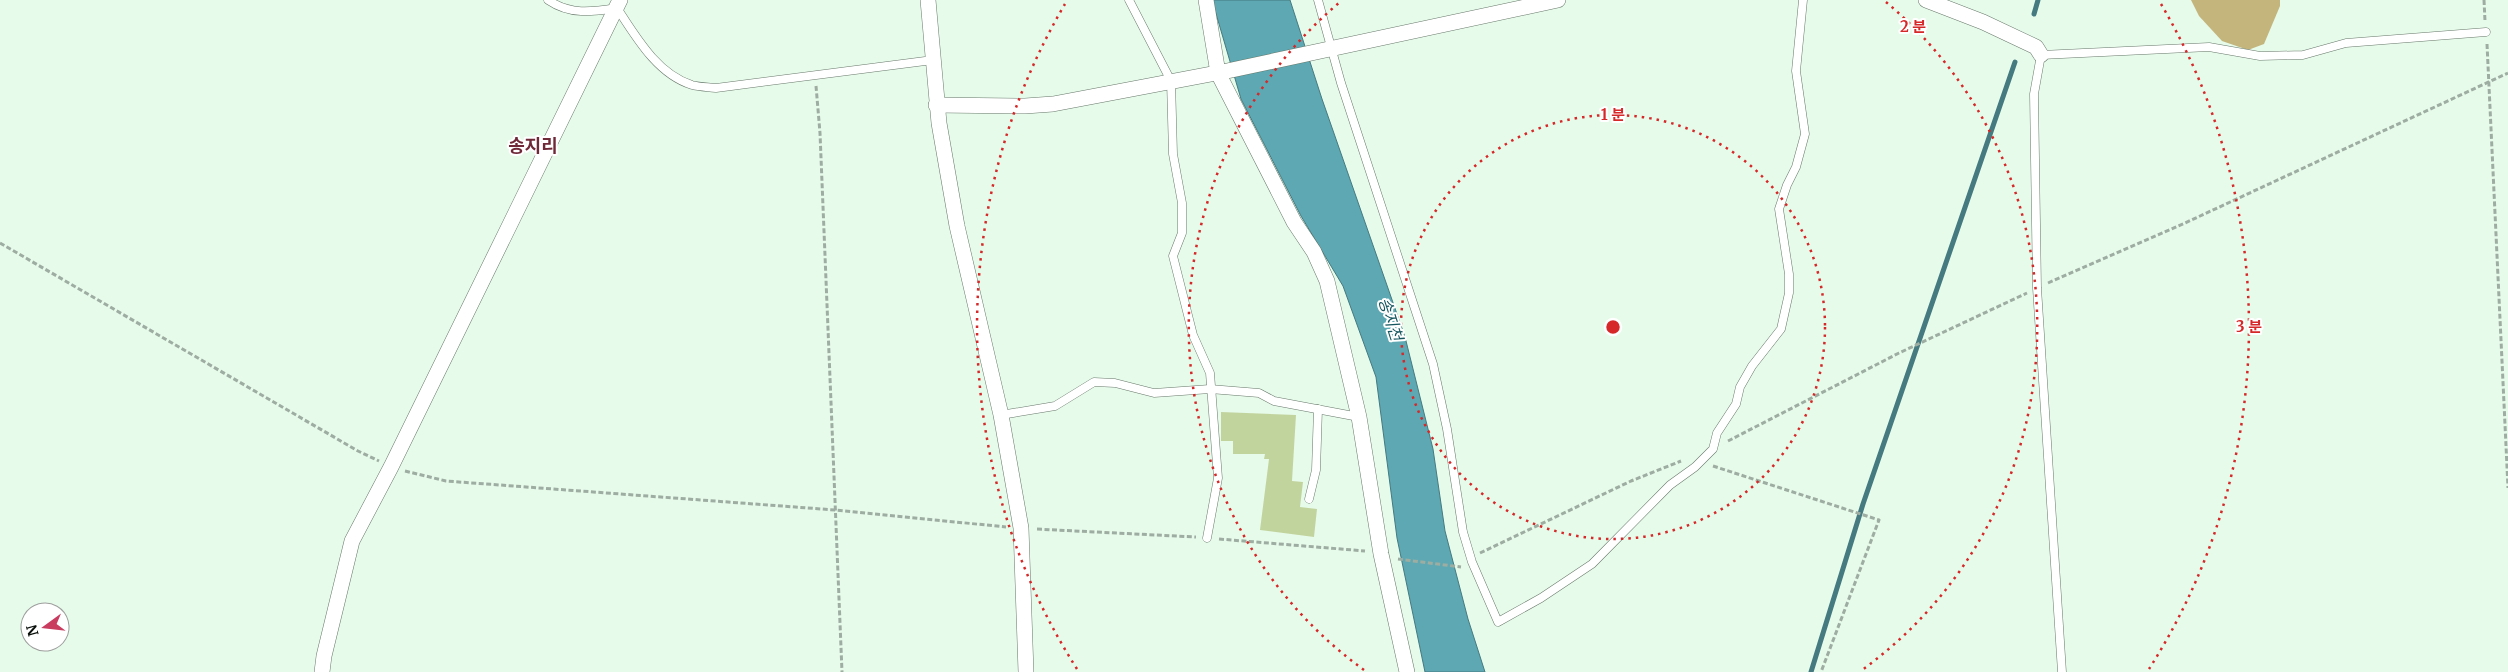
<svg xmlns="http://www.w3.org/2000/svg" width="2508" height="672" font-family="Merriweather,'Noto Sans KR',serif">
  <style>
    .forest { fill: #c4b57d }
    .water { fill: #5da8b3; stroke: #447a80 }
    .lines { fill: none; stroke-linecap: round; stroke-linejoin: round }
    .stream { stroke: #447a80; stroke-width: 5 }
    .building { fill: #c2d49e }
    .service-casing { stroke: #67786a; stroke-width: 9 }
    .minor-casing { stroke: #67786a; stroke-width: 16 }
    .path { stroke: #9eada1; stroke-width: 3; stroke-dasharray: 5 2.5; stroke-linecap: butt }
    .service { stroke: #fff; stroke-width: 8 }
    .minor { stroke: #fff; stroke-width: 15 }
    .ring { fill: none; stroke: #d62828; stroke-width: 2.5; stroke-dasharray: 2.5 5 }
    .labels { text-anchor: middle; stroke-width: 4; stroke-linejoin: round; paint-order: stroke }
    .water-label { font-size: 16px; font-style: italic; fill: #15555e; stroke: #fff }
    .quarter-label { font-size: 18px; font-weight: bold; fill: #6e2837; stroke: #fff }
    .centre { fill: #d62828; stroke: #fff; stroke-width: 2.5 }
    .ring-label { font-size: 15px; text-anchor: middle; font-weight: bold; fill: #d62828; stroke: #fff; stroke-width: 4; stroke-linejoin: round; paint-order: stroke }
  </style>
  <rect width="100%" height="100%" fill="#e7fbeb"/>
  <path class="forest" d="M2191,0H2280V6L2264,44L2248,50L2222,41L2199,16Z"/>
  <path class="water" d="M1212,0H1290L1322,99L1405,337L1433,449L1445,531L1468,619L1485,672H1425L1397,538L1376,377L1343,286L1301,216L1241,99Z"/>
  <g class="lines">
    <g class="stream">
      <path d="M2034,14L2038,0"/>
      <path d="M1811,672L1863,504L2015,62"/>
    </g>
  </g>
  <path class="building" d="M1221,412L1296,415L1292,481L1303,482L1300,507L1317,509L1314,537L1260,530L1269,459H1264L1265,454H1233V441H1221Z"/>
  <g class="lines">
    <g class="service-casing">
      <g id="service">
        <path d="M548,0C570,15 591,12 617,8C636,37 657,74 692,85C699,87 708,87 716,88L933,60"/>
        <path d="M1129,0L1171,81L1173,154L1182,203V233L1173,256L1193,335L1210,373L1218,478L1207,538"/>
        <path d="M1318,0L1341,83L1433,364L1447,429L1463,532L1472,562L1498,622L1541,598L1592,564L1670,485L1695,467L1713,449L1717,433L1736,404L1740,387L1752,366L1781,329L1789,293V274L1779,209L1787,185L1796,167L1805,134L1796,71L1803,0"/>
        <path d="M1001,415L1055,406L1094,382L1115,383L1154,393L1210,389L1259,393L1274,401L1359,417"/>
        <path d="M1309,499L1316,470L1318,409"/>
        <path d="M2062,672L2037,288L2034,94L2041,55L2209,47L2260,56L2303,55L2346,43L2486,32"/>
      </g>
    </g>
    <g class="minor-casing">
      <g id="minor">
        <path d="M928,0L939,123L957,226L1001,415L1021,528L1026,672"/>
        <path d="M1206,0L1218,73L1294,222L1314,252L1327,281L1359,417L1381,554L1407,672"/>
        <path d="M1926,0L1983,22L2036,47L2041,55"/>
        <path d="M936,105L1025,106L1053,104L1227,71L1558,0"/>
        <path d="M322,672L324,656L352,541L391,467L620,0"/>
      </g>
    </g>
    <g class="path">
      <path d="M2484,0L2485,21"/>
      <path d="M2487,44L2508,488"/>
      <path d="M816,86L820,133L842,672"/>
      <path d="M0,243L358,451L379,461"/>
      <path d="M2048,283L2185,223L2508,73"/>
      <path d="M1728,441L1899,353L2027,293"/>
      <path d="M1713,466L1879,520L1821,672"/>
      <path d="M405,471L446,481L835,510L1006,527"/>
      <path d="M1037,529L1196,537"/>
      <path d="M1219,539L1365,551"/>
      <path d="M1480,553L1631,481L1681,461"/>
      <path d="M1398,559L1461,567"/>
    </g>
    <use href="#service" class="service"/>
    <use href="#minor" class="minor"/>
  </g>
  <g class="ring">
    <circle cx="1613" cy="327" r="212"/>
    <path d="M1364 670A424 424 0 0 1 1340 2M1886 2A424 424 0 0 1 1862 670"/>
    <path d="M1077 669A636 636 0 0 1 1065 4M2161 4A636 636 0 0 1 2149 669"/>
  </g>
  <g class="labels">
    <g class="water-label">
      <text transform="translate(1391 319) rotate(72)" y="6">송지천</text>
    </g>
    <g class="quarter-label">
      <text x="533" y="152">송지리</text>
    </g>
  </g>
  <circle cx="1613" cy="327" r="8" class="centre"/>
  <g class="ring-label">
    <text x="1913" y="32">2 분</text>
    <text x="1613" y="120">1 분</text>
    <text x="2249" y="332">3 분</text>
  </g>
  <g transform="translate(45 627) rotate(255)"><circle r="24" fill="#ffffff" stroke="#9d9f9d"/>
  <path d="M0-4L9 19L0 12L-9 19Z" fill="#ca3b60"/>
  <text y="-8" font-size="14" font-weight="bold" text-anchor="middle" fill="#090f0a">N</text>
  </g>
</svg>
